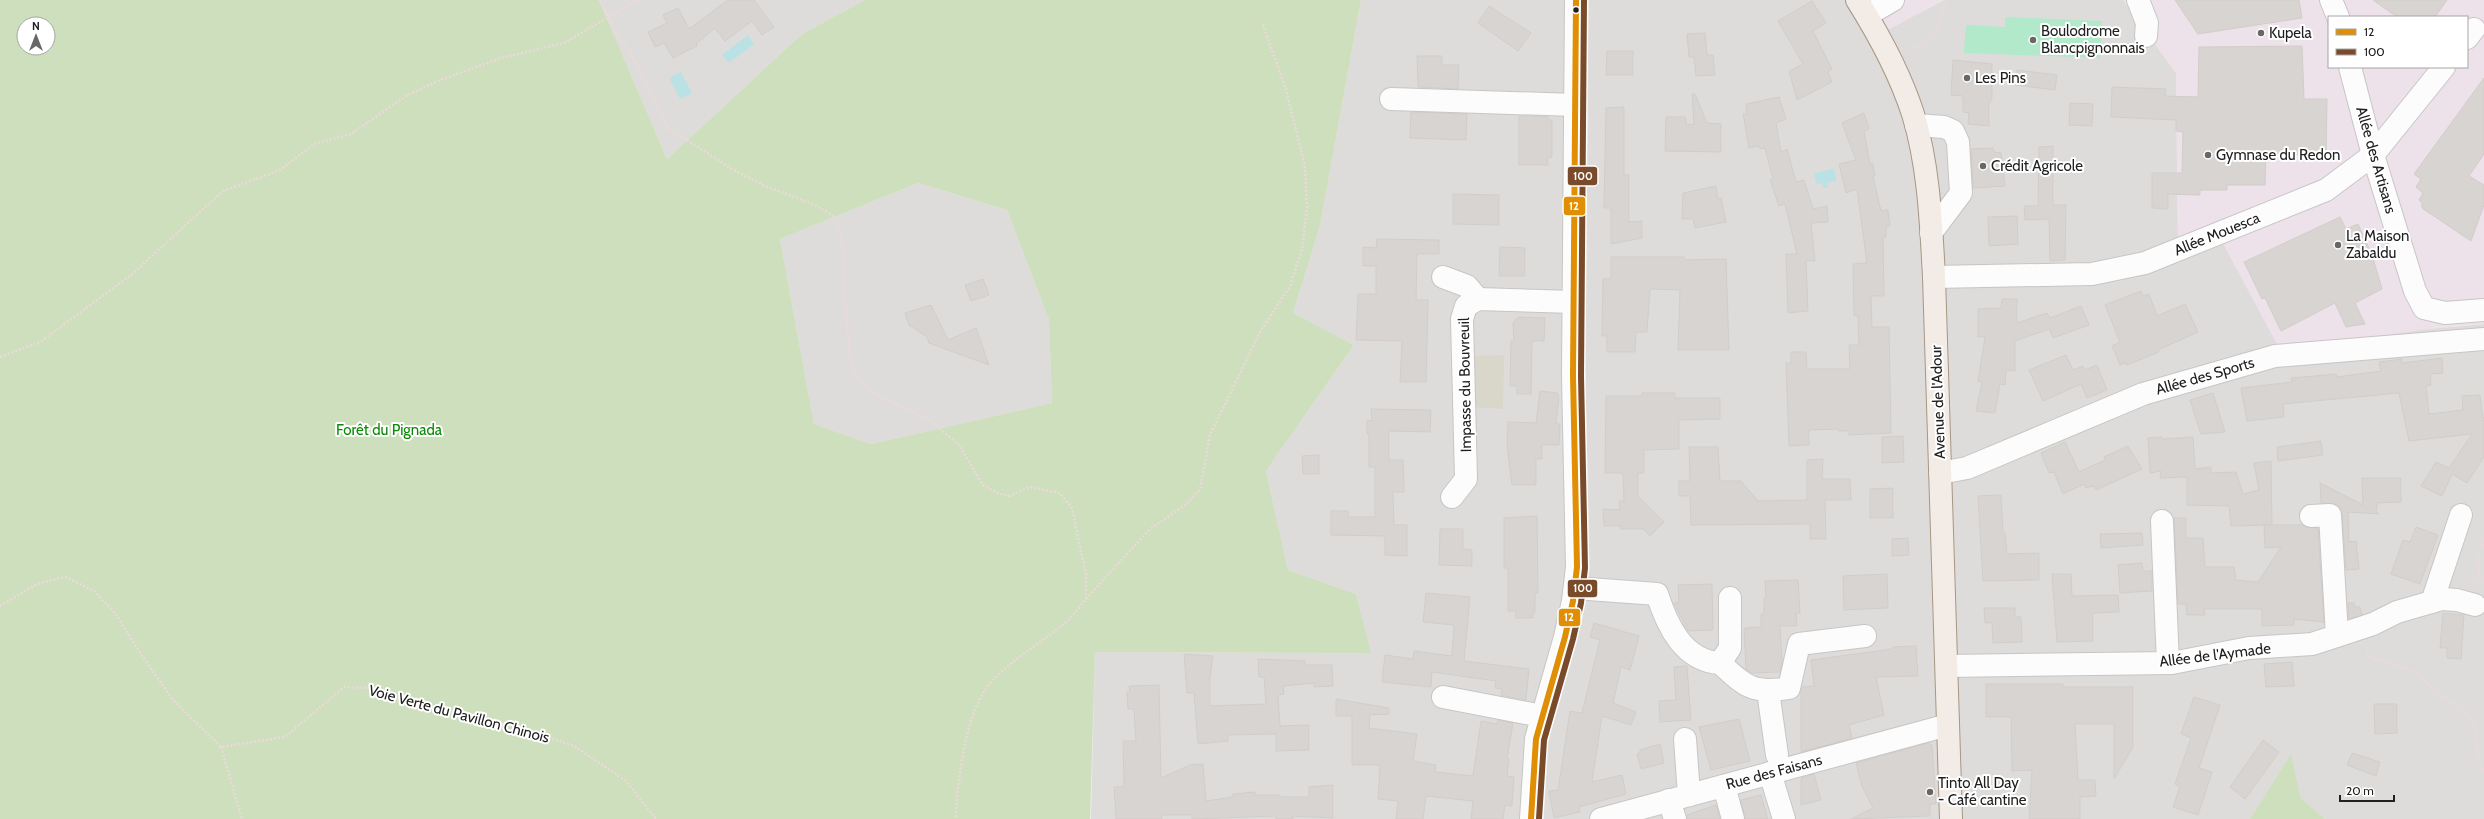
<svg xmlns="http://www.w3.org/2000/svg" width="2484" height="819" font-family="Cabin,sans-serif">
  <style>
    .residential { fill: #dedcda }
    .industrial { fill: #ede1ea; fill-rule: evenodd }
    .construction { fill: #d9d6ca }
    .forest { fill: #cddfbc; fill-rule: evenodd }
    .pitch { fill: #b1e9ca }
    .water { fill: #bae1e4 }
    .building { fill: #d7d4d2; stroke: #d2cdca }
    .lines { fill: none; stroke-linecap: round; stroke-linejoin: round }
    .minor-casing { stroke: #c7c6c5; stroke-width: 24 }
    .major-casing { stroke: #a69785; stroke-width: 24 }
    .path { stroke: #ecd9da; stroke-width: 2.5; stroke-dasharray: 2 2; stroke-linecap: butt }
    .minor { stroke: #fdfcfc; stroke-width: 22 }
    .major { stroke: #f2ebe6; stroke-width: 22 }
    .bus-1-casing { stroke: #fff; stroke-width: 9 }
    .bus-2-casing { stroke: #fff; stroke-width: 9 }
    .bus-1 { stroke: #e08e03; stroke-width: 6 }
    .bus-2 { stroke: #7a4b2a; stroke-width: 6 }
    .bus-dot { fill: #202020; stroke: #fff; stroke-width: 1.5 }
    .poi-dot { fill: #686766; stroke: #fff; stroke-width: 1.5 }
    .labels { text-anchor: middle; stroke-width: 4; stroke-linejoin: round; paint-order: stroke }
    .poi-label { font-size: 15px; fill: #202020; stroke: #fff; text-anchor: start }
    .street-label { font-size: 15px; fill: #202020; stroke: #fff }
    .park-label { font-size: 15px; fill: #098904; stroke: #fff }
    .line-badge { stroke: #fff; stroke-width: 1.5 }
    .badge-label { font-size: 11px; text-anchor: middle; font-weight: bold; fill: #fff }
  </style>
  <rect width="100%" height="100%" fill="#efece9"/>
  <g class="residential">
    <path d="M599,0H865L802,34L667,159Z"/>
    <path d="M1361,0H1871L1889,29L1944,0H2123L2176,73L2178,245L2219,236L2428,329L2484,324V819H2325L2301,798L2291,755L2250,819H1091L1095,652L1370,653L1356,594L1288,570L1266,471L1354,345L1293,313L1320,226Z"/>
    <path d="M918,183L1007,210L1049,320L1052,403L871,444L814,424L780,239Z"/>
  </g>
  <g class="industrial">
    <path d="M1871,0H1944L1889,29Z"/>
    <path d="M2123,0H2484V324L2428,329L2280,350L2219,236L2178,245L2176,73ZM2329,17H2467V67H2329Z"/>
  </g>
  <path class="construction" d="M1504,355L1503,409L1474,407L1472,356Z"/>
  <g class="forest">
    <path d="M0,0H599L667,159L802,34L865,0H1361L1320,226L1293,313L1354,345L1266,471L1288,570L1356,594L1371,653L1095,652L1090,819H0ZM24,24H48V48H24ZM918,183L1007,210L1049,320L1052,403L871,444L814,424L780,239Z"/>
    <path d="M2291,754L2301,798L2325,819H2250Z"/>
  </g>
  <path class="pitch" d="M2005,17L2102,21L2100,58L1964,53L1966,25L2005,27Z"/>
  <g class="water">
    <path d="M748,35L754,44L729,63L722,55Z"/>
    <path d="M681,72L692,93L680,99L669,78Z"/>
    <path d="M1834,169L1837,181L1827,182L1828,188H1823L1822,183L1816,184L1814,173Z"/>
  </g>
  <g class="building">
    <path d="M728,0H754L774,27L762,35L752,21L725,41L715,28L696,44L697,46L673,58L664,43L655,47L648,32L667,23L663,15L678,8L689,29Z"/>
    <path d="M2175,0H2299L2302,18L2198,34Z"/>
    <path d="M2373,0H2447L2435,17H2397Z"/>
    <path d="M1812,1L1826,23L1813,31L1832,69L1828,71L1832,82L1797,100L1789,71L1803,64L1778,21Z"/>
    <path d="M1489,6L1531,33L1518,51L1478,23Z"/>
    <path d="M1705,33L1707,55H1713L1715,75L1696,76L1694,57H1689L1687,34Z"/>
    <path d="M2302,46L2304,99H2327L2326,156L2266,154L2265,185H2227V190H2200V195L2168,194V209L2152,208V173H2182L2183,132L2176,131V120L2111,117L2112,87L2166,89L2165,96L2198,97L2199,47Z"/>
    <path d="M1607,51H1633V75H1606Z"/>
    <path d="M1417,56H1442V65H1459L1458,89L1418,87Z"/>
    <path d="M1953,60L1992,64V98L1989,104V126L1968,124L1969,113L1963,112V96L1951,95Z"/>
    <path d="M2017,70L2057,75L2055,90L2015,85Z"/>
    <path d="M2484,78V154L2469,176L2484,185V205L2471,241L2422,208V203L2419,200L2423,193L2416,187L2421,179L2414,174Z"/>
    <path d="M1692,94H1695L1707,123L1721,124V152L1665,151L1666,117H1685L1687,125L1694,124Z"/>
    <path d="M1779,97L1786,119L1776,123L1781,152L1787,149L1796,182L1804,180L1813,209L1827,206L1828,222L1811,223L1815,261H1806L1808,311L1788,313L1786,254H1797L1785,204L1779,206L1770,180L1773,179L1765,148L1760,149L1759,146L1749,148L1743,114H1747L1746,104Z"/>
    <path d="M2070,103L2093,104L2092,126L2069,125Z"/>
    <path d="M1624,107V175H1629V222L1642,221V238L1611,244V208H1604L1606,108Z"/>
    <path d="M1411,112L1467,114L1466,140L1410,138Z"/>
    <path d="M1864,113L1869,129L1864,131L1870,164H1873L1875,176L1873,177L1881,211L1888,210L1890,226L1886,227V237H1883L1884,296H1871L1872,327H1889L1891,433L1849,435V431H1838V429L1809,430V445L1789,446L1786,363H1791V352H1806L1807,369H1850L1849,345H1859L1858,316H1854L1853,264L1867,263L1857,189L1846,193L1839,164L1856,160L1842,123Z"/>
    <path d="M1519,116L1548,117L1549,120H1552V157L1547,158L1548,165H1519Z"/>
    <path d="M2053,146V205H2066L2065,260L2050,261L2049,219L2025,220L2024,206H2038L2039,147Z"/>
    <path d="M1993,148L1994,152L2001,153L2005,186L1973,188L1971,149Z"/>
    <path d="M1716,186L1718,199L1721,198L1726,222L1695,228L1693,219H1682L1683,193Z"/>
    <path d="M1453,194L1499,195V225L1453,224Z"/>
    <path d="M2017,216L2018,244L1989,246L1988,217Z"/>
    <path d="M2340,217L2346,229L2358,224L2372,255L2382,289L2355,303L2365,324L2346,327L2335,303L2281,331L2265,298L2262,299L2244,262Z"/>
    <path d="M1377,239L1439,240V254H1417L1416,300H1428L1426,382H1400L1402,341L1356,340L1358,294H1376V266H1363V247L1376,248Z"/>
    <path d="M1500,247L1525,248V276H1499Z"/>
    <path d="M1611,257H1684V260L1726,259L1729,350H1678L1680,290L1650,289L1647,332H1636L1635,352H1607V336H1602L1603,279H1611Z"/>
    <path d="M983,279L989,295L971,301L965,285Z"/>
    <path d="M2141,291L2143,296L2149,294L2157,316L2185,304L2198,332L2158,350L2159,352L2127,365L2126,363L2120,365L2112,346L2120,342L2105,305Z"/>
    <path d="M2002,299H2017V323L2047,313L2050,318L2081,306L2089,325L2053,338L2049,329L2015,341V371L2006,370L2005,385L2000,384L1995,413L1976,411L1982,382L1978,381L1985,337H1978V309L2001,308Z"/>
    <path d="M931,305L948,340L976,328L989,365L929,343L927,337L909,325L905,313Z"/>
    <path d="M1518,317L1545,318L1544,341H1532L1531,394H1517V386H1510L1511,341H1514L1513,323Z"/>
    <path d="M2066,355L2073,370L2083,366L2085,370L2097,365L2107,390L2087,398L2081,384L2043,401L2029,370Z"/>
    <path d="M2442,358L2443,373L2430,374L2431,385L2426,386L2429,414L2463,410L2462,396L2480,395L2483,419L2484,417V457L2467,483L2452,474L2442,496L2421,486L2436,462L2449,468L2472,434L2409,441L2399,393L2283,404L2284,417L2247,421L2241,388L2292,382L2291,378L2336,374L2337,377L2381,371L2379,362L2402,359V363Z"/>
    <path d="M1540,391L1557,393L1559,397L1556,424H1560L1559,445H1542V459H1536V485H1512L1507,445L1508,422L1536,423Z"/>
    <path d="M1642,393H1675V398H1720V419L1679,420V449L1644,450V473H1638V496L1664,522L1650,536L1643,529H1620L1621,526H1604L1603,509L1620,510L1619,501H1624L1623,473H1605L1606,396H1642Z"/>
    <path d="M2213,393L2225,432L2201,434L2190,400Z"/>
    <path d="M1371,409L1431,410L1430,432L1389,431V460H1403L1404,492H1393L1394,525H1407V556L1385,555V536L1331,535V511H1348V517H1375V467H1369V434H1367V420L1372,421Z"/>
    <path d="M1903,436L1904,462L1882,463V437Z"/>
    <path d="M2162,437V439L2193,437L2195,469L2211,467V473L2236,472L2243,494L2259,490L2254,463L2271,461L2272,525L2231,526L2229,506L2187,505V477L2160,478L2161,471L2150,473L2148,438Z"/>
    <path d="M2321,441L2323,455L2278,461L2277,447Z"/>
    <path d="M2065,442L2079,472L2105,460L2104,457L2128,446L2142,469L2096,490L2093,486L2086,488L2084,484L2063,494L2054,472L2049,473L2041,453Z"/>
    <path d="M1689,447H1718L1720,481H1741L1758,501L1807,500V460L1823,459L1822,479H1850L1851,500H1825L1826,539H1810V524L1691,525L1690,496H1679V481H1690Z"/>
    <path d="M1319,455V474H1303L1302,456Z"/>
    <path d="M2362,478H2401V502L2377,503L2376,512L2379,514L2348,512L2349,542L2356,541L2359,569L2346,570L2342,514L2335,504L2321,503L2320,483L2363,505Z"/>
    <path d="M1893,488V518H1870V489Z"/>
    <path d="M2001,495L2003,532L2005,533L2007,554L2039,553V580L1983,581L1978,496Z"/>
    <path d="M1537,516L1538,593H1535V612L1533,613V618H1516V611H1508V568H1504V518Z"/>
    <path d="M2174,518H2186V538H2203L2205,567H2234L2236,580L2258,582L2281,547L2265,548L2264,525H2302L2306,527L2318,528L2324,622L2294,619V625L2262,626V609H2204L2205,615H2187L2186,604H2178Z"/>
    <path d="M2416,527L2438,535L2420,584L2391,574L2403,540L2410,542Z"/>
    <path d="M1440,529H1463V549L1472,550V566L1439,565Z"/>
    <path d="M2142,533L2143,545L2101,548L2100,534Z"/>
    <path d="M1908,538L1909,555L1892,556V539Z"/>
    <path d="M2142,563L2143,571H2152V591L2120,593L2118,565Z"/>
    <path d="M1887,574L1888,608L1844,610L1843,576Z"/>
    <path d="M2052,574H2071L2072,596L2118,595L2119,612L2093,613V641L2057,642Z"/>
    <path d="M1798,580L1800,613H1796L1797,626H1780L1782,663L1780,672L1752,673L1746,669L1744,630L1745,628L1761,627V614H1764V598H1766L1765,581Z"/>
    <path d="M1712,584L1713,630L1688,631L1674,603L1679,602L1678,585Z"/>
    <path d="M1426,593L1470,597L1464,661L1529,669L1526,700L1501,695L1502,689L1495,688L1496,681L1432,672L1431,687L1382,682L1385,655L1413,659L1414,651L1452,656L1454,625L1423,622Z"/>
    <path d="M2348,603H2354L2355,607H2360L2362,615L2349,619Z"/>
    <path d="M1984,608H2015V617H2021L2022,642L1993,643L1992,623H1985Z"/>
    <path d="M2443,613L2464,615L2461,659L2447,658V648H2440Z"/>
    <path d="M1594,623L1639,636L1630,670L1621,667L1613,703L1636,712L1631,725L1602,716L1592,782L1622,775L1626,794L1579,807L1580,812L1554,818L1549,791L1558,790L1570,711L1582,713L1600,640L1590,637Z"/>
    <path d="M1916,646L1918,676L1876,677L1884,715L1849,725L1852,738L1801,752V692L1802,687L1814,686L1811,660L1892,649L1893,647Z"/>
    <path d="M1184,654L1213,656L1210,677V706L1266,704L1264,677H1259L1258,659L1305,661V665H1332L1333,686L1314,687V683L1283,686L1284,694L1278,695L1280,726L1309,725V750L1276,751V734L1228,735V741L1198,744L1194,693H1187Z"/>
    <path d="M2292,662L2294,686L2266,687L2264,664Z"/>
    <path d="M1687,666L1691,720L1660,722L1659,701L1676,700L1674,667Z"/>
    <path d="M1986,684H2063V687H2133V747L2114,779V724H2075L2078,780H2095L2096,796L2080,797V819H2029L2032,770L2012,771L2011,717H1986Z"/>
    <path d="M1159,685L1161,778L1190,765L1203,764L1206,801L1233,797V794L1255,792V795H1280V797H1309V787L1333,785V818L1293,816V819H1276V816L1192,819V815H1161L1162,819H1116L1114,787H1124L1123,741H1136L1134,709H1128L1127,692H1130L1129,686Z"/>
    <path d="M2194,697L2220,705L2199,768L2212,772L2198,815L2173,807L2180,787L2175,784L2191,738L2181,734Z"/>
    <path d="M1336,699L1389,708V714L1370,715L1369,728L1417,734L1413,761L1436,765L1435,772L1473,776L1481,721L1497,724L1498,720L1513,723L1507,758L1509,759L1507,776L1514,777L1512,806L1505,805L1503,819H1471L1473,801L1426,796L1423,819H1396L1398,801L1378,799L1380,765H1352V716H1336Z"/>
    <path d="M2374,704H2397V733L2375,734Z"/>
    <path d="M1739,719L1750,761L1711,770L1699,727Z"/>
    <path d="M2263,740L2279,752L2245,799L2230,787Z"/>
    <path d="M1928,743L1932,745L1936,804H1930V816L1851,819L1873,808L1862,786L1856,763Z"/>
    <path d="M1660,744L1664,763L1641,769L1637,754L1640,753V750Z"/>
    <path d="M2352,753L2380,762L2376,776L2347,765Z"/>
    <path d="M1814,774L1821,800L1801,805V778Z"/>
    <path d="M1761,795L1768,819H1745L1741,800Z"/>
    <path d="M1716,805L1720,819H1687V815Z"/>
  </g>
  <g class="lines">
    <g class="minor-casing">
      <g id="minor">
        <path d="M2138,0L2147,23L2146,36"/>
        <path d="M2331,0L2338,17"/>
        <path d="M1867,15L1893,0"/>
        <path d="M2467,38L2474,29"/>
        <path d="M2350,67L2373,155L2415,291L2424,308L2445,313L2484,310"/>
        <path d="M1391,99L1575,105"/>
        <path d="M1916,125L1944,127L1953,131L1958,142L1961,193L1931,233"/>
        <path d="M1443,277L1467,286L1478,299"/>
        <path d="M1934,277L2092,274L2145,263L2326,190L2373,155L2444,67"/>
        <path d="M1940,473L1967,468L2143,394L2275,356L2484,339"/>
        <path d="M1452,497L1466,479L1462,319L1466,306L1478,299L1574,302"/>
        <path d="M2311,516L2330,515L2337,636"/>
        <path d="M2162,521L2168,663"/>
        <path d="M1575,588L1657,594C1667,625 1683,661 1720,663L1730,648V598"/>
        <path d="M2432,602L2461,515"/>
        <path d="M1720,663C1746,687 1753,694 1789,688L1799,644L1865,636"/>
        <path d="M1947,666L2172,663L2249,648L2312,644L2373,624L2397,612L2442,599L2457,600L2475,605"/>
        <path d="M1768,691L1777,755"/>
        <path d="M1443,697L1542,716"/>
        <path d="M1685,739L1689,795"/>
        <path d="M1770,773L1784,819"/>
        <path d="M1724,786L1733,819"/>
        <path d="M1669,800L1675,819"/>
        <path d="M1531,819L1536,739L1565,637L1573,601L1577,567L1573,376L1576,0"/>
        <path d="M1601,819L1948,725"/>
      </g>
    </g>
    <g class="major-casing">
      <path id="major" d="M1857,0C1879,35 1900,74 1913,114C1929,166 1931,223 1934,277L1951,819"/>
    </g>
    <g class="path">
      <path d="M600,0L615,33L630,51L668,128L732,169L765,186L813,204L832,215L841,236L844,254L843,277L850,356L858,379L871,392L931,421L959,445L983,485L997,493L1009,496L1030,487L1060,493L1072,508L1086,575V599C1080,606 1074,615 1066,622C1045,640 1000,667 985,690C963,725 959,779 955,819"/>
      <path d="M1910,51C1933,36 1941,29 1945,2"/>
      <path d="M0,357L40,342L131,275L223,191L280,170L314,144L351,134L406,96L438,81L501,58L564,43L638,0"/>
      <path d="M2484,540L2477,563L2481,580L2484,581"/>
      <path d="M2474,584L2481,580"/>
      <path d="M1086,599L1149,530L1185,505L1200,490L1210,435L1260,332L1290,286L1302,249L1307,209L1305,166L1286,90L1262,22"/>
      <path d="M0,606L37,584L66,577L94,591L115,613L144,659L173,700L221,747L285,737L344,687L369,688L408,703L465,719L511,725L574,746L626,781L656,819"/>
      <path d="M2367,647L2368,657L2397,665L2415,673L2473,721L2480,765L2484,771"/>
      <path d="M221,747L242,819"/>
    </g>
    <use href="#minor" class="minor"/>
    <use href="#major" class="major"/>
    <g class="bus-1-casing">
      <path id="bus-1" d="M1531,819L1536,739L1565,637L1573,601L1577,567L1573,376L1576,0"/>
    </g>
    <g class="bus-2-casing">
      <path id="bus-2" d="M1539,819L1544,740L1573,639L1581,603L1585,568L1581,376L1584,0"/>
    </g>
    <use href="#bus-1" class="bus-1"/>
    <use href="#bus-2" class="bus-2"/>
  </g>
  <circle class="bus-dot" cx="1576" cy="10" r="3.5"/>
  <g class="poi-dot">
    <circle cx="2261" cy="33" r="4"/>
    <circle cx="2033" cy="40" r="4"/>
    <circle cx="1967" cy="78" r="4"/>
    <circle cx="2208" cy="155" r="4"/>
    <circle cx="1983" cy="166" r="4"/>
    <circle cx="2338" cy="245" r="4"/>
    <circle cx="1930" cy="792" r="4"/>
  </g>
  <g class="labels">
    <g class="poi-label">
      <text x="2041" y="36">Boulodrome<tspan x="2041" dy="17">Blancpignonnais</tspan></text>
      <text x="2269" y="38">Kupela</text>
      <text x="1975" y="83">Les Pins</text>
      <text x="2216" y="160">Gymnase du Redon</text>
      <text x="1991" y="171">Crédit Agricole</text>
      <text x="2346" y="241">La Maison<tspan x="2346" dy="17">Zabaldu</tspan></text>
      <text x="1938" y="788">Tinto All Day<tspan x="1938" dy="17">- Café cantine</tspan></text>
    </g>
    <g class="street-label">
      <text transform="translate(2376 160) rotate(74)" y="5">Allée des Artisans</text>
      <text transform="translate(2217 234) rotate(-22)" y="5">Allée Mouesca</text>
      <text transform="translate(2205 376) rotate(-16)" y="5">Allée des Sports</text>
      <text transform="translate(1465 385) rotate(-91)" y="5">Impasse du Bouvreuil</text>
      <text transform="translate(1938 402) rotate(-92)" y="5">Avenue de l'Adour</text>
      <text transform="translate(2215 655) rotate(-7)" y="5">Allée de l'Aymade</text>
      <text transform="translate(459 714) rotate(15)" y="5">Voie Verte du Pavillon Chinois</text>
      <text transform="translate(1774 772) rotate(-15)" y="5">Rue des Faisans</text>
    </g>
    <g class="park-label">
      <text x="389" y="435">Forêt du Pignada</text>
    </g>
  </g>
  <g class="line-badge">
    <rect x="1567" y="166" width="31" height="20" rx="4" fill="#7a4b2a"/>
    <rect x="1563" y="196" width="23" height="20" rx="4" fill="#e08e03"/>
    <rect x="1567" y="579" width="31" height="19" rx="4" fill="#7a4b2a"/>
    <rect x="1558" y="608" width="23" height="19" rx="4" fill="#e08e03"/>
  </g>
  <g class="badge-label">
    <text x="1583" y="180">100</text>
    <text x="1574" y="210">12</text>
    <text x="1583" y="592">100</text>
    <text x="1569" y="621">12</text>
  </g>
  <rect x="2328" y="16" width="140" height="52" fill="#ffffff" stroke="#a6a6a6"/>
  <rect x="2336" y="29" width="20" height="6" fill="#e08e03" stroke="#a6a6a6"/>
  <text x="2364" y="36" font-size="12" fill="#202020">12</text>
  <rect x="2336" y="49" width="20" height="6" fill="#7a4b2a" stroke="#a6a6a6"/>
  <text x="2364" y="56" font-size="12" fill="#202020">100</text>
  <g transform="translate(36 36)"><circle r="19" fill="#ffffff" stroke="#a6a6a6"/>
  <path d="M0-3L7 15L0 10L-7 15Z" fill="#686766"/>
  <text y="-6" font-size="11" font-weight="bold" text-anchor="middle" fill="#202020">N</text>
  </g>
  <path d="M2340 795v6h54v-6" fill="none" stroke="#202020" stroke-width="2"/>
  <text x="2346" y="795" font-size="12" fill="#202020" stroke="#ffffff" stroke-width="3" paint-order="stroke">20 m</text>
</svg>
